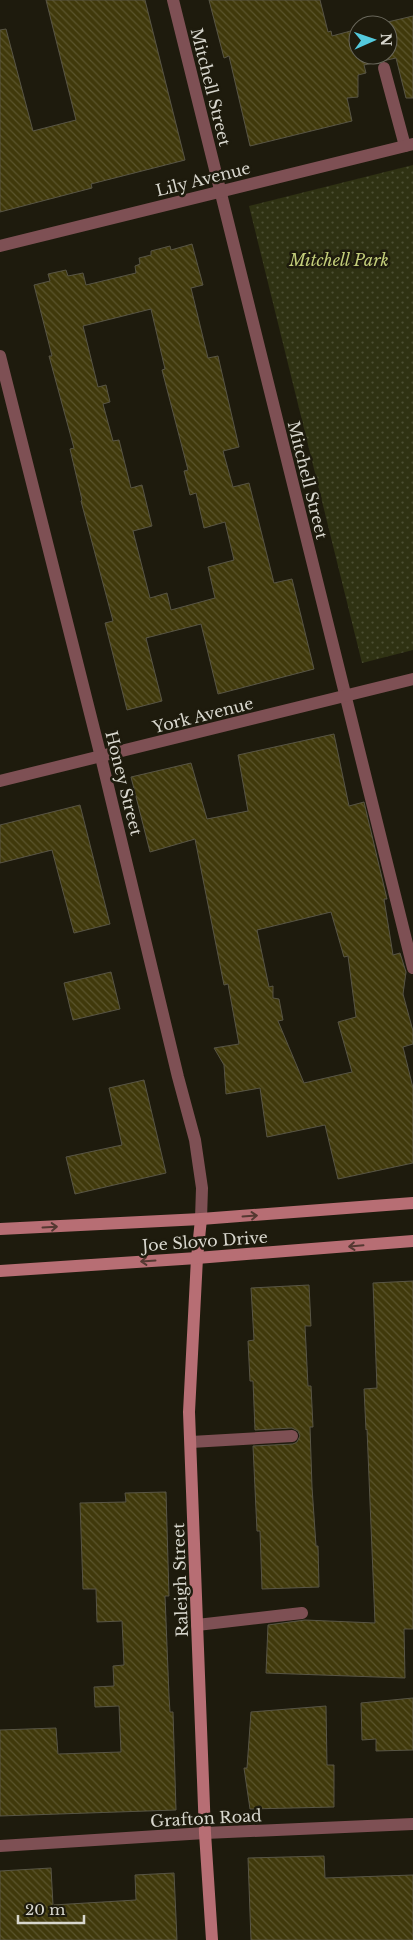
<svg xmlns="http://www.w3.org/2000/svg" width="413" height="1940" font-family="'Libre Baskerville',serif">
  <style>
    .park { fill: url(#park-dots) }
    .building { fill: url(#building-back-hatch); stroke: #585545; fill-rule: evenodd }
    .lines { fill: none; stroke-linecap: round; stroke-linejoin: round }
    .service { stroke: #7e5054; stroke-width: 12 }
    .minor { stroke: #7e5054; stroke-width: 12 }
    .secondary { stroke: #b76e74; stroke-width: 12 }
    .oneway { stroke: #543831 }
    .labels { text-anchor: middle; stroke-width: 5; stroke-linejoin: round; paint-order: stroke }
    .street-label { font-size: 16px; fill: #d8d7ce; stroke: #1e1b0d }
    .park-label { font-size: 16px; font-style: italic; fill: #c4cf7b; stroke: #1e1b0d }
  </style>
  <defs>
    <pattern id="park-dots" width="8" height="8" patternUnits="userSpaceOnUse" patternTransform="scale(1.25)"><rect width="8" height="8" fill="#2f3213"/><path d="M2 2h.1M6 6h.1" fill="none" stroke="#4c4f34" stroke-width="1.8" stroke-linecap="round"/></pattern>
    <pattern id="building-back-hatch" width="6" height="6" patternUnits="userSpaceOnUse" patternTransform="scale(1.25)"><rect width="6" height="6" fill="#40390b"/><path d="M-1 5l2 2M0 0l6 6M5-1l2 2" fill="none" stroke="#5b552d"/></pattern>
  </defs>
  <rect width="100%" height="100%" fill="#1e1b0d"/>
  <path class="park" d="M413,165V650L362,663L249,206Z"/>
  <g class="building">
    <path d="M46,0H145L185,160L91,184L92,188L0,212V30L6,29L33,131L76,120Z"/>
    <path d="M209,0H320L328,32L331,31L332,36L358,29V55H388V25H375L413,16V98H406L396,58L364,65L366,73L358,75V97L347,98L352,121L250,146L229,56L224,58Z"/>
    <path d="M192,244L203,285L191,288L208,358L218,356L239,447L223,451L233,487L249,483L274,583L292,579L314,669L218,694L201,624L146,638L162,701L127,710L105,623L113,621L81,501L82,500L70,449L74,448L49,356H52L34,285L50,281L48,274L66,270L68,276L83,273L86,285L136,273L135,266L140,264L139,258L151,255V251L170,246L171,250ZM151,309L165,369L162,370L188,470L184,471L190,495L196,493L204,528L225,522L234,560L208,567L215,598L171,610L167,593L150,598L133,531L152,526L142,485L131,488L119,440L113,441L103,404L110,402L106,385L98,387L83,326Z"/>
    <path d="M334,734L349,806L364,802L387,899H384L393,955L400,953L406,972L403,994L413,1031V1044L403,1047L413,1088V1163L338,1179L325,1125L267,1137L260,1088L226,1094L224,1065L214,1048L239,1044L228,984L224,985L195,839L150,852L131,777L191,763L207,819L248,811L238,755ZM331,912L344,957L348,956L356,1017L338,1022L352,1072L304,1083L278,1021L283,1020L279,999L273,998V986L269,987L257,930Z"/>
    <path d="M80,805L110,924L74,933L52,850L0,863V825Z"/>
    <path d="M111,972L120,1009L73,1020L64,983Z"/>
    <path d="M144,1080L166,1173L75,1194L66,1157L122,1145L109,1088Z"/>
    <path d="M413,1281V1629H404L405,1678L266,1673L268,1625L305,1620L375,1623L367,1429L366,1430L364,1389L377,1388L373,1283Z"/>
    <path d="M309,1285L311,1326H305L308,1386H311L313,1427H310L312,1487L316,1546H318L319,1587L262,1589L260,1531H257L253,1446L293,1444L297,1442L300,1436L298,1431L292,1428L255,1430L253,1381H250L248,1341L254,1340L251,1288Z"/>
    <path d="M166,1492L169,1596H165L169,1696L170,1712H173L176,1810L0,1816V1730L56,1728L58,1754L121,1752L119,1706L95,1707L94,1687L114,1686L113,1666L124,1665L122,1621L97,1622L96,1589H83L80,1503L126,1502L125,1493Z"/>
    <path d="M413,1698V1750L376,1751V1739L362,1740L361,1703Z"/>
    <path d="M326,1706L327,1765H334V1807L250,1809L244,1768H247L251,1712Z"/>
    <path d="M324,1856L325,1878L413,1875V1940H251L248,1858Z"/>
    <path d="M51,1868L53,1905L136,1900L135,1875L174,1873L177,1940H0V1871Z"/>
  </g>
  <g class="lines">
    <g class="service">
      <path d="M384,68L405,146"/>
      <path d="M191,1442L292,1436"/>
      <path d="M197,1625L302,1613"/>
    </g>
    <g class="minor">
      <path d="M173,0L413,968"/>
      <path d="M0,246L413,144"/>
      <path d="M0,356L101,757L178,1077L195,1140L202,1188L201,1219"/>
      <path d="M0,781L413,679"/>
      <path d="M0,1846L205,1833L413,1824"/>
    </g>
    <g class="secondary">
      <path d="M201,1219L197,1258L189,1412L205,1833L212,1940"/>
      <path d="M0,1229L201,1219L413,1203"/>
      <path d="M0,1271L197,1258L413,1241"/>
    </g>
  </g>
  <defs><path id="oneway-shaft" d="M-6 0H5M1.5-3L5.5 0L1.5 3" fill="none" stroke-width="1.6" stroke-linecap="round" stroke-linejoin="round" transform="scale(1.25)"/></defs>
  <g class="oneway">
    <use href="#oneway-shaft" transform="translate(250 1216) rotate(-4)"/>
    <use href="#oneway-shaft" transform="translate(50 1227) rotate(-3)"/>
    <use href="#oneway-shaft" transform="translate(356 1246) rotate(175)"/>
    <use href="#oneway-shaft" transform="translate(148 1261) rotate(176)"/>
  </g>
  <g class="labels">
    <g class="street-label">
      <text transform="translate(211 87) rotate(76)" y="6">Mitchell Street</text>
      <text transform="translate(203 179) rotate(-14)" y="6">Lily Avenue</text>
      <text transform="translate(308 480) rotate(76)" y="6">Mitchell Street</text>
      <text transform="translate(203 715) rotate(-14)" y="6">York Avenue</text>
      <text transform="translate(124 783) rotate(76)" y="6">Honey Street</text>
      <text transform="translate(205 1241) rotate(-4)" y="6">Joe Slovo Drive</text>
      <text transform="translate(180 1580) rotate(-92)" y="6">Raleigh Street</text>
      <text transform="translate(206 1818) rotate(-3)" y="6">Grafton Road</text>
    </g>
    <g class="park-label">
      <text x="339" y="266">Mitchell Park</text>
    </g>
  </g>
  <g transform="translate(373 40) rotate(88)"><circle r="24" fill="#1e1b0d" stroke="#68665a"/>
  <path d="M0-4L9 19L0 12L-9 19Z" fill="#54cadd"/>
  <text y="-8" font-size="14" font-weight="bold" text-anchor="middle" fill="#d8d7ce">N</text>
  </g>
  <path d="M18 1915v8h66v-8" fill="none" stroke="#d8d7ce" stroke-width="2.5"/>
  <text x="25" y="1915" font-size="15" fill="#d8d7ce" stroke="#1e1b0d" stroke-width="4" paint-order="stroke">20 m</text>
</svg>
